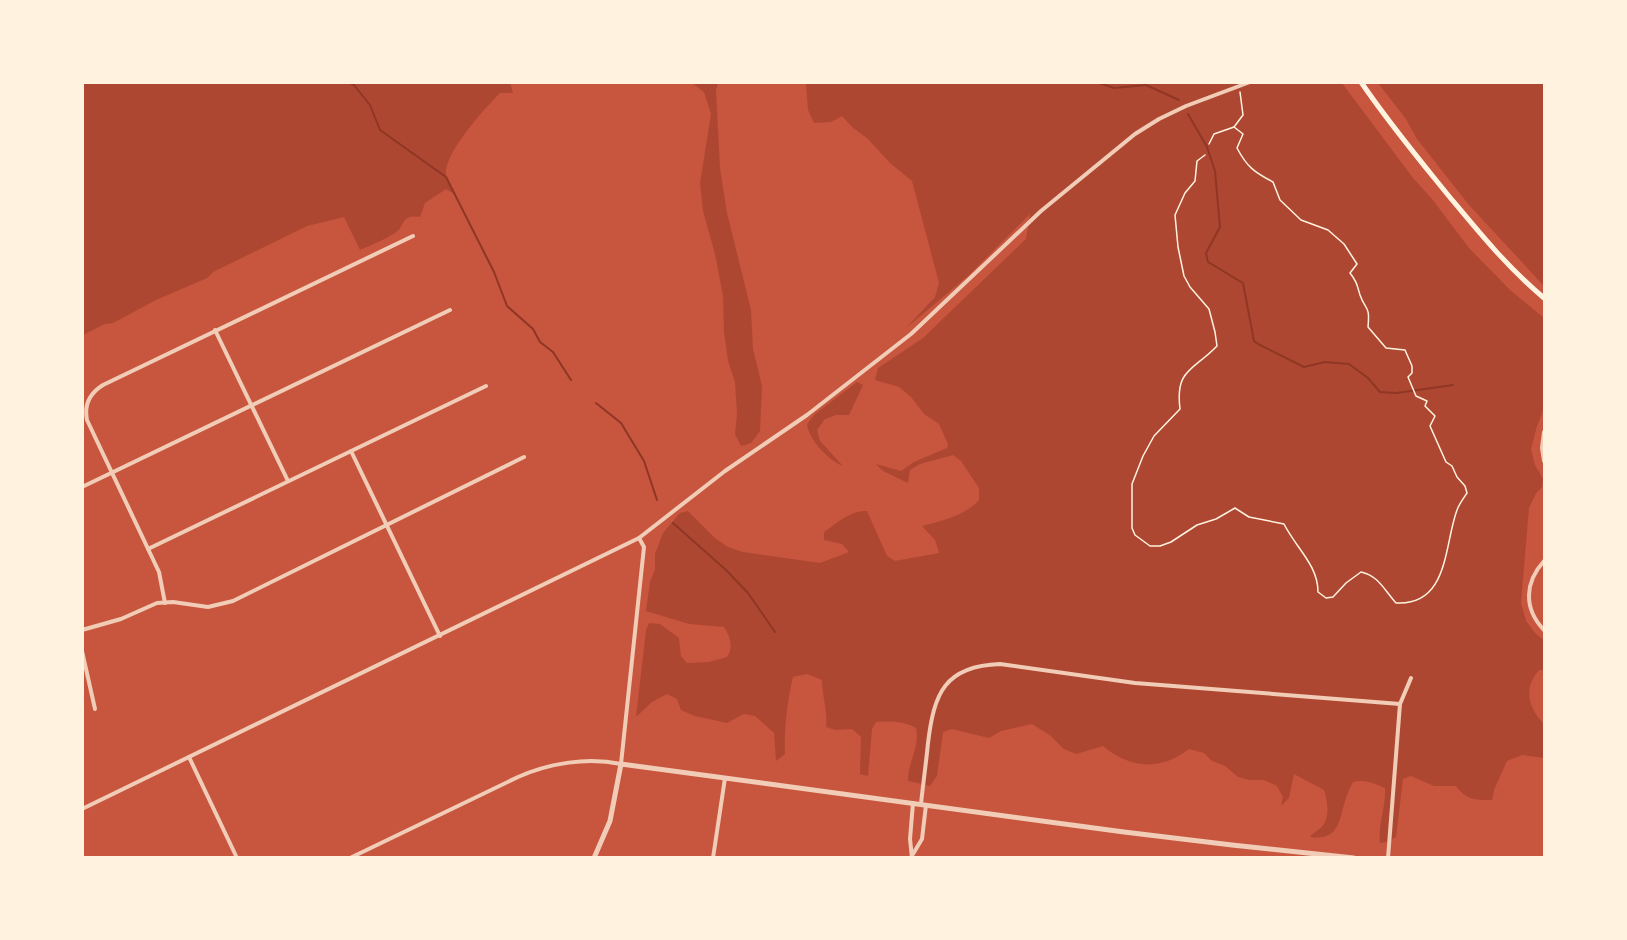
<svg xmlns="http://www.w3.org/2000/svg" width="1627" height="940" font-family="Barlow,sans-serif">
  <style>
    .green { fill: #ae4732 }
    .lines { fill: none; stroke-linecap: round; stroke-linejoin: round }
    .stream { stroke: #8f3625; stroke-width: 2 }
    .path { stroke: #fff3e0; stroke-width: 1.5 }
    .minor { stroke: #f1ccb7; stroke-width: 4 }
    .tertiary { stroke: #f1ccb7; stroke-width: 5 }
    .secondary { stroke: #fff3e0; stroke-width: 5 }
  </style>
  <rect width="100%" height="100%" fill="#c8553d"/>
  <g class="green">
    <path d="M83,82H510L513,93H500C485,108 444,153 446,174C447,180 453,189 456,195L446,189L425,203L420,217C400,214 406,226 395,233C384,240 371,245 360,250L344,217L307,226L213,272L207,278L156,300L113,323L105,324L83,335Z"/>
    <path d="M692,83H718L716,90L720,168L727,213L751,310L753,349L762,386L760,431L751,443L741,446L735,434L737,414L735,382L728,361L724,332L723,296L715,254L703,211L700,183L711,114L704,92Z"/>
    <path d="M806,83H1342L1413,178L1432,199L1469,248L1510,290L1544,318V408L1537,426L1531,449L1535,465L1543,479L1542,487L1536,493L1529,508L1521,603L1526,621L1536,634L1544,640V670H1539C1523,688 1528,708 1544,724V758L1522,755L1507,761L1494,790L1492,800C1475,800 1466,800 1456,786H1434L1411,776L1403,779L1396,837L1387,842L1380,843C1378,824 1386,807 1385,788C1374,783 1364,779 1353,782C1350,788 1347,794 1345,801C1339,822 1338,841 1310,837C1314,832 1321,829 1324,824C1330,814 1327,800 1324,790L1294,774L1289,798L1281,806L1283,797L1277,786L1264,780H1249L1238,777L1225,766L1212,761L1204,753L1189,749C1160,771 1131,769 1103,746L1076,754L1064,749L1051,736L1032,724L1001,731L989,738L952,729L943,732L937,776L930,786L908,781C908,761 920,748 916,728C903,721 890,721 876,722L872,729L868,776L860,774L861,737L852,729L836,730L826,727C828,711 822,696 822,680L807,674L793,677C787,702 784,728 785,754L776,761L774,733L755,716L744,714L727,723L695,716L681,710L677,699L667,694L652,702L636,717L646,630L649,623L660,624L679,638L681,656L687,663L709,662L727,657C734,646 730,637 724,627L689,624L646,611L650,582L655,570V554L663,533L680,513L688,511L715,538L728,547L743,552L820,563L849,552L842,544L824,540V532C837,523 851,510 867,511L887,556L895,561L939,553L935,540L922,526C942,521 966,515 979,500V488L961,461L953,455L920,464L910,470L908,483L883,471L876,464L901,471L914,462L947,448L948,444L939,424L924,414L911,397L899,387L875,380L878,368L923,338L1026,239L1030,214L968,276L906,328L935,297L939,283L912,181L890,163L868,139L852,127L842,116L831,122L814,123L808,110Z"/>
    <path d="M1378,83H1544V286L1469,205L1417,139L1406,119Z"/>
    <path d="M857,382L863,385L849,415H836L825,419L817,430L820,441L843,466C828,460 809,440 807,424L815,414Z"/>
  </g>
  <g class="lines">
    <g class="stream">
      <path d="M348,82L354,85L370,105L380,130L446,177L494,272L507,306L533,329L540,342L553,352L571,380"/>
      <path d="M1096,82L1114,88L1146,85L1179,100"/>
      <path d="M1188,114L1207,147L1215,171L1220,227L1206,253L1208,262L1243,283L1254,341L1258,344L1304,367L1325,362L1349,364L1368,378L1380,392L1396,393L1453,385"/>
      <path d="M596,403L621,423L644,461L657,500"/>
      <path d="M673,523L726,570L748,593L775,632"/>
    </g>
    <g class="path">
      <path d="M1209,144L1214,134L1234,127L1243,115L1240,92"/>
      <path d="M1205,155L1197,161L1195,181L1185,193L1175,215L1178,247L1184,276L1190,287L1209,309L1215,332L1217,346C1193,371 1175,369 1180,409L1154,436L1143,456L1132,484V528L1135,535L1150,546H1160L1171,542L1197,525L1216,519L1235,508L1249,517L1284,524C1296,548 1318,565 1318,592L1326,598L1333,597L1346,583L1361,572C1379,576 1384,590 1396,603C1449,606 1444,545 1457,510C1459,504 1463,499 1467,493L1465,486L1457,477L1452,466L1446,462L1430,426L1435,416L1425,406L1427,401L1416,396L1408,377L1412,373V366L1405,350L1386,348L1368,327C1370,304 1366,312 1360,295C1357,285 1357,282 1350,273L1357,264L1344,244L1328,230L1301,220L1280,200L1273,182C1254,172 1247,167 1237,148L1243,134L1234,127"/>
    </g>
    <g class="minor">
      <path d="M215,330L288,481"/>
      <path d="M1544,432L1542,448L1544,461"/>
      <path d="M351,451L440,636"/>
      <path d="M82,487L450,310"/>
      <path d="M148,549L486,386"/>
      <path d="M1544,561C1525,582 1523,608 1544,630"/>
      <path d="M165,603L159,572L87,420C84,405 90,393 103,385L413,236"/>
      <path d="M82,630L121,619L157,603L173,602L208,607L233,601L524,457"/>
      <path d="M82,651L95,709"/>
      <path d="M189,757L237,858"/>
      <path d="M921,804C923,784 926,764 928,743C934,694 944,666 1000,664L1135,683L1400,704"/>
      <path d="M82,809L639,538L725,471L807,415L911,334L1041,211L1135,134L1159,119L1186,106L1250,82"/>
      <path d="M913,854L922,839L926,805"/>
      <path d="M350,858L518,777C550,763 587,757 621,764L644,547L639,538"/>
      <path d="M713,858L725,778"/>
      <path d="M912,858L910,839L913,803"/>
      <path d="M1388,858L1400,704L1411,678"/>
    </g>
    <path class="tertiary" d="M594,858L610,821L621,764L1124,832L1232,845L1354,858"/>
    <path class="secondary" d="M1361,82C1388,122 1418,158 1448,195C1478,231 1507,267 1544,298"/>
  </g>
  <rect width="1627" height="940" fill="none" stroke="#fff3e0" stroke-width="168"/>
</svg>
